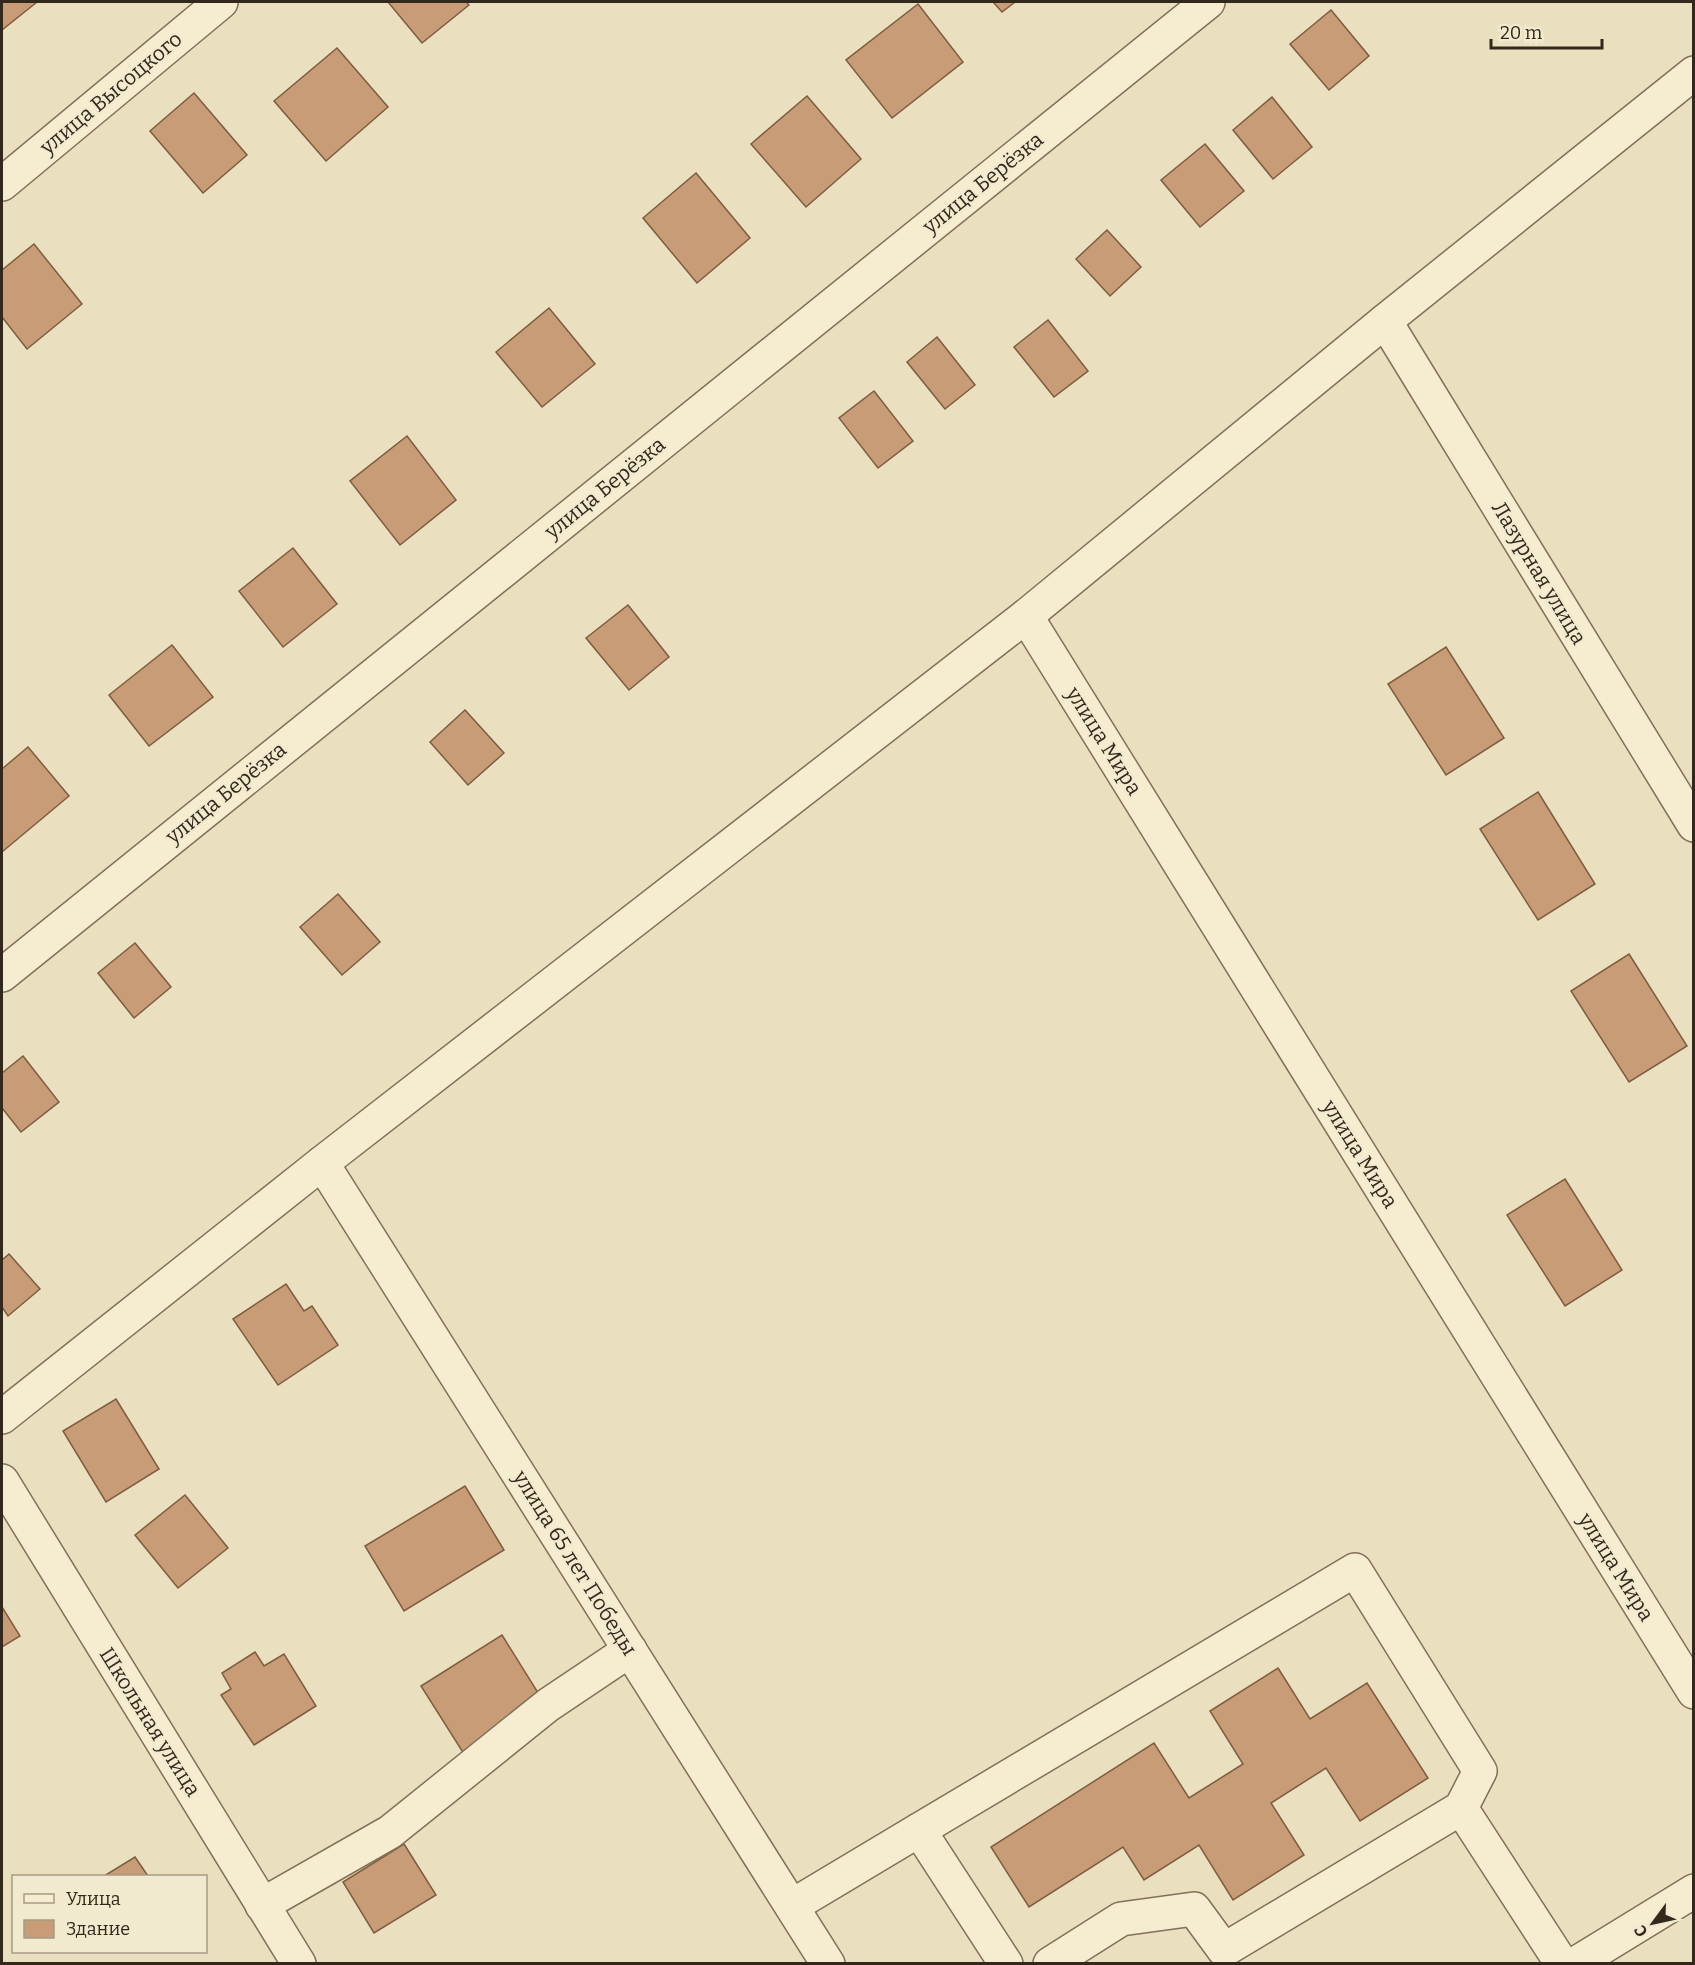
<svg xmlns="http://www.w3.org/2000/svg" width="1695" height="1965" font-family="Bitter,serif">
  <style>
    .building { fill: #c79c77; stroke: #7f5c40; stroke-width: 1.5 }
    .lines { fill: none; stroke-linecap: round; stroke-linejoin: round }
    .minor-casing { stroke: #827059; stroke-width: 36 }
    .minor { stroke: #f6edd1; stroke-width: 33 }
    .labels { text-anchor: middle; stroke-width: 4.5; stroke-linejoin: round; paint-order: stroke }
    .street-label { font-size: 21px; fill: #32281c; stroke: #f2eace }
  </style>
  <rect width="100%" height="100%" fill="#eadfbf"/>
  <g class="building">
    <path d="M2,2H37L2,30Z"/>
    <path d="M388,2H466L469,5L422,43Z"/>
    <path d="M993,2H1015L1002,12Z"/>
    <path d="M918,4L963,62L892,118L846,60Z"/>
    <path d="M1331,10L1369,56L1329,90L1290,44Z"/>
    <path d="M337,48L388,107L326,161L274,101Z"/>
    <path d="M194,93L247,155L203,193L150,131Z"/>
    <path d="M807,96L861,159L806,207L751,144Z"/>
    <path d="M1272,97L1312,147L1273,179L1233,130Z"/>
    <path d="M1205,144L1244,191L1200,227L1161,180Z"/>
    <path d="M696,173L750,238L697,283L643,218Z"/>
    <path d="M1107,230L1141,267L1110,296L1076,259Z"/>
    <path d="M34,244L82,304L27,349L2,317V270Z"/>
    <path d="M549,308L595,364L542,407L496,352Z"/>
    <path d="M1048,320L1088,371L1054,397L1014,347Z"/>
    <path d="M937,337L975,385L945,409L907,362Z"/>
    <path d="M874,391L913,441L878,468L839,418Z"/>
    <path d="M407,436L456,500L400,545L350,481Z"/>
    <path d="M293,548L337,604L283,647L239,591Z"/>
    <path d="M628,605L669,657L629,690L586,638Z"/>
    <path d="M172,645L213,697L149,746L109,695Z"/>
    <path d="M1446,647L1504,738L1446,775L1388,684Z"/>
    <path d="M465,710L504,753L468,785L430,742Z"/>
    <path d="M28,747L69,796L2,852V769Z"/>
    <path d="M1538,792L1595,884L1538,920L1480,829Z"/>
    <path d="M338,894L380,942L342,975L300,927Z"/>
    <path d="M135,943L171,987L134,1018L98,973Z"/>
    <path d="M1629,954L1687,1046L1629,1082L1571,991Z"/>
    <path d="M23,1056L59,1102L21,1132L2,1108V1073Z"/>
    <path d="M1565,1179L1622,1270L1565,1306L1507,1215Z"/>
    <path d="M9,1254L40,1289L8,1316L2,1307V1260Z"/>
    <path d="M286,1284L304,1311L312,1306L338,1345L278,1385L233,1319Z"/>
    <path d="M116,1399L159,1469L106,1502L63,1431Z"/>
    <path d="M465,1486L504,1550L404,1611L365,1546Z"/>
    <path d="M185,1495L228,1548L178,1588L135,1535Z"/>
    <path d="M2,1607L20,1636L2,1647Z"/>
    <path d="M502,1635L545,1704L464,1754L421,1686Z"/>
    <path d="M255,1652L264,1666L284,1654L316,1706L254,1745L221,1695L231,1689L222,1673Z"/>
    <path d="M1278,1668L1310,1719L1367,1683L1428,1778L1360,1821L1326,1768L1271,1803L1304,1855L1233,1900L1199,1845L1144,1880L1123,1847L1029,1907L991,1847L1154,1743L1189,1798L1243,1764L1210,1711Z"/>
    <path d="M404,1844L436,1895L374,1933L343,1882Z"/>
    <path d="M135,1857L148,1876H104Z"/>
  </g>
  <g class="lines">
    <g class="minor-casing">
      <g id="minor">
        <path d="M2,184L221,2"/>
        <path d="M1385,321L1694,825"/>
        <path d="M1026,616L1694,1692"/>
        <path d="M2,975L1208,2"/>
        <path d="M322,1163L828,1964"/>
        <path d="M2,1417L322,1163L1026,616L1385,321L1694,73"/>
        <path d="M2,1481L299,1964"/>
        <path d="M1461,1808L1562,1964"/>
        <path d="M262,1905L390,1832L548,1705L630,1650"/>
        <path d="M792,1906L919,1830"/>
        <path d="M1006,1964L919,1830L1355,1570L1480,1771L1461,1808L1224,1950L1194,1909L1121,1919L1050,1964"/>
        <path d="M1575,1964L1694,1891"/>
      </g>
    </g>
    <use href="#minor" class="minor"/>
  </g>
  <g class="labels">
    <g class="street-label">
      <text transform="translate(111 93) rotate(-40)" y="7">улица Высоцкого</text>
      <text transform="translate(983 183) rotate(-39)" y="7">улица Берёзка</text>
      <text transform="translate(605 488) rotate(-39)" y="7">улица Берёзка</text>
      <text transform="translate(1539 573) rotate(59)" y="7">Лазурная улица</text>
      <text transform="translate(1104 741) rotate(58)" y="7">улица Мира</text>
      <text transform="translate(226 793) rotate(-39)" y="7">улица Берёзка</text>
      <text transform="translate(1360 1154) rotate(58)" y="7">улица Мира</text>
      <text transform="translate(575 1563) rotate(58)" y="7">улица 65 лет Победы</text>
      <text transform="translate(1616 1567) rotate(58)" y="7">улица Мира</text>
      <text transform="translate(150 1722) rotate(58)" y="7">Школьная улица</text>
    </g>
  </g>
  <rect width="1695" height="1965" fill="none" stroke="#32281c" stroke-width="6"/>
  <rect x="12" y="1875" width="195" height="78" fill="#f2eace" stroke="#a59c87" stroke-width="1.5"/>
  <rect x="24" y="1894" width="30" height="9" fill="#f6edd1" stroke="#a59c87" stroke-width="1.5"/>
  <text x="66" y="1905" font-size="18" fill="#32281c">Улица</text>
  <rect x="24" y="1920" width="30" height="18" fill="#c79c77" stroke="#a59c87" stroke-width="1.5"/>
  <text x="66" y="1935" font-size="18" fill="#32281c">Здание</text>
  <g transform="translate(1653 1923) rotate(237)" stroke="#f2eace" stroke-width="4.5" paint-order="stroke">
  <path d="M0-4.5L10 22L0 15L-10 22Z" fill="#32281c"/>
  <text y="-9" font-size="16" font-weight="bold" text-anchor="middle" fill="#32281c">С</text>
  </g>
  <path d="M1491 39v9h111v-9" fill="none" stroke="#32281c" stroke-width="3"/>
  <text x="1500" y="39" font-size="18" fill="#32281c" stroke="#f2eace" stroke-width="4.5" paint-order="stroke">20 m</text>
</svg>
